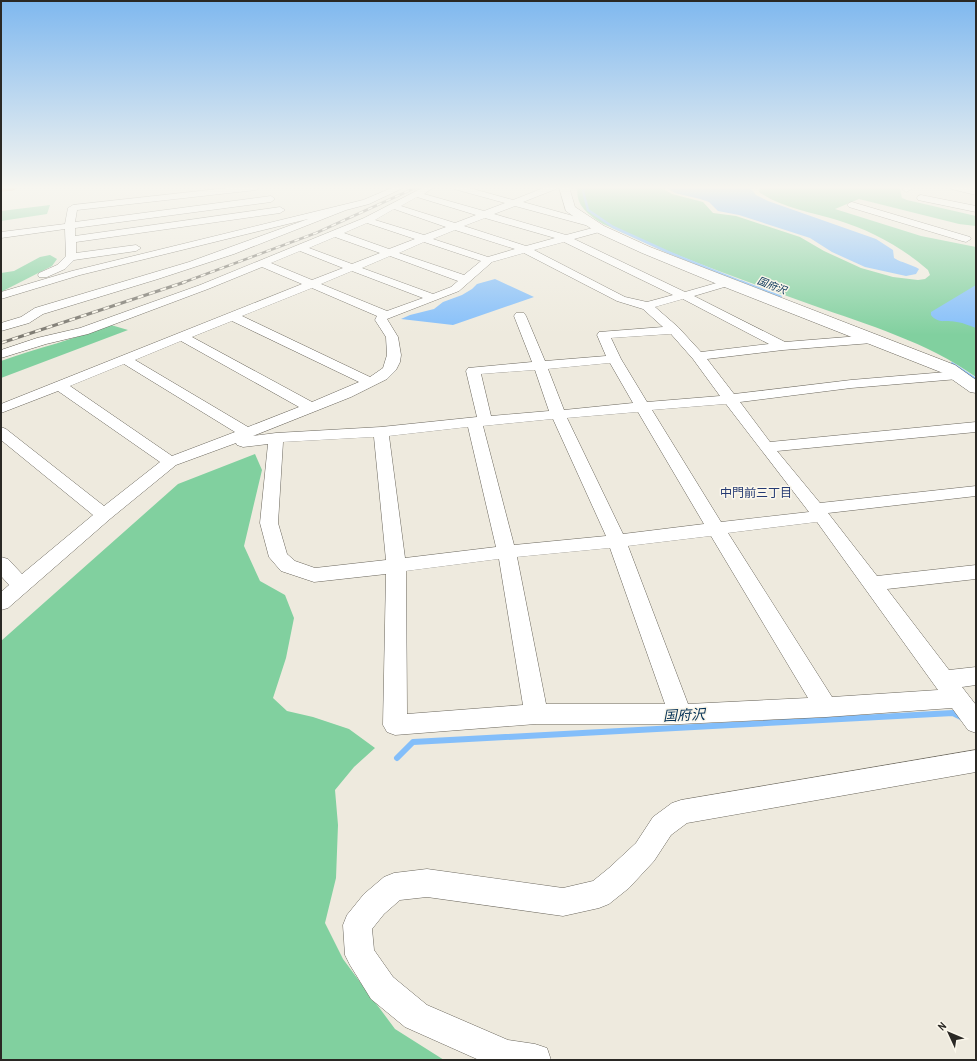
<svg xmlns="http://www.w3.org/2000/svg" width="977" height="1061" font-family="'Archivo Narrow','Noto Sans JP',sans-serif">
  <style>
    .forest { fill: #81d09f }
    .water { fill: #83befa }
    .lines { fill: none; stroke-linecap: round; stroke-linejoin: round }
    .stream-far2 { stroke: #83befa; stroke-width: 2.5 }
    .stream-far1 { stroke: #83befa; stroke-width: 3.5 }
    .stream { stroke: #83befa; stroke-width: 6 }
    .minor-casing { stroke: #6b675d; stroke-width: 1 }
    .tertiary-casing { stroke: #6b675d; stroke-width: 1 }
    .trunk-casing { stroke: #a5541e; stroke-width: 1 }
    .minor { fill: #fff; fill-rule: evenodd }
    .tertiary { fill: #fff; fill-rule: evenodd }
    .trunk { fill: #ec8a48; fill-rule: evenodd }
    .rail-far1-casing { stroke: #7d7a72; stroke-width: 2.5 }
    .rail-casing { stroke: #7d7a72; stroke-width: 3 }
    .rail-far1 { stroke: #fbf7eb; stroke-width: 1.5; stroke-dasharray: 5; stroke-linecap: butt }
    .rail { stroke: #fbf7eb; stroke-width: 2; stroke-dasharray: 6; stroke-linecap: butt }
    .labels { text-anchor: middle; stroke-width: 3; stroke-linejoin: round; paint-order: stroke }
    .far-water-label { font-size: 10px; font-style: italic; fill: #033055; stroke: #fbf7eb }
    .neighbourhood-label { font-size: 12px; fill: #253a72; stroke: #fbf7eb }
    .near-water-label { font-size: 14px; font-style: italic; fill: #033055; stroke: #fbf7eb }
  </style>
  <rect width="100%" height="100%" fill="#eeeade"/>
  <g class="forest">
    <path d="M578,187H660L672,194L703,202L713,213L736,216L800,237L824,251L861,268L893,277L918,280L925,279L930,275L928,270C902,247 870,230 837,220C811,212 782,208 759,192L760,187H898L900,189L902,198L907,200L976,216V226L959,224L859,199L835,209L921,236L976,247V377C927,342 868,325 812,305C742,280 671,254 603,224C590,216 574,205 578,187Z"/>
    <path d="M50,205L47,214L1,221V211Z"/>
    <path d="M50,255L57,259L52,266L1,292V273L14,271L40,257Z"/>
    <path d="M111,325L128,330L1,378V361C38,348 75,339 111,325Z"/>
    <path d="M255,454L262,470L244,546L260,581L285,595L294,618L286,658L273,698L287,711L313,717L349,729L375,748L354,767L335,790L338,825L336,878L325,923L343,959L395,1029L444,1060H1V641L178,484Z"/>
  </g>
  <g class="water">
    <path d="M665,187H752L751,189L756,195L768,201L876,239L893,250L894,258C902,263 911,264 919,269L916,274L906,276L865,267L832,252L810,238L739,215L718,211L709,202L700,199L675,193Z"/>
    <path d="M495,279L534,297L453,325L401,319L410,315L434,309L443,302L462,295L472,289L477,284Z"/>
    <path d="M976,285V328C970,326 964,323 957,322C949,320 937,324 931,315V312Z"/>
  </g>
  <g class="lines">
    <path class="stream-far2" d="M586,187L583,191L588,210L613,227L668,252L744,283"/>
    <g class="stream-far1">
      <path d="M741,282L780,297"/>
      <path d="M952,364L976,380"/>
    </g>
    <path class="stream" d="M397,758L413,742L953,713L963,718"/>
    <g class="minor-casing">
      <g id="minor">
        <path d="M236,187H260L256,190L77,210L75,222L271,196L275,199L271,202L75,228V236L280,207L285,210L280,213L76,242V253L136,245L141,248L136,251L74,260L65,269L47,277H39L38,275L39,273L57,265L66,256L65,229L1,238V232L65,224L68,208L73,205Z"/>
        <path d="M394,187H405L369,204L346,210L234,254L158,279L43,314L29,323L1,331V323L21,317L35,308L189,262L308,219L80,275L1,299V292L72,271L363,200Z"/>
        <path d="M424,187H434L424,194L484,211L505,203L454,189L453,187H466L513,200L546,187H557L556,189L523,202L595,222L597,224L595,226H589L515,206L494,214L566,235L600,226L603,227L605,229L603,231L574,239L685,292L727,280L731,281L733,283L731,285L694,296L785,342L872,335L876,336L878,339L876,342L872,343L783,350L707,359L734,394L851,380L958,371L963,372L965,375L963,378L958,379L851,388L740,402L770,442L976,422V432L777,451L820,503L976,486V496L828,513L877,576L976,565V579L887,589L949,670L976,667V685L962,687L976,705V733L968,730L952,708L826,717L680,724H536L395,735L387,732L383,725L386,574L314,582L281,571L269,557L260,523L268,444L243,447L237,445L236,443L176,465L110,519L8,608L1,610V592L9,585L1,576V557L8,559L22,574L93,515L1,440V427L6,429L104,506L160,462L58,391L1,413V404L302,284L262,267L208,289L88,334L46,344L1,358V350L37,338L80,328L200,285L364,218ZM417,197L476,215L455,223L401,206ZM394,209L446,227L424,235L375,220ZM485,218L555,238L526,246L464,226ZM367,223L415,239L389,249L344,233ZM455,230L515,249L488,257L433,239ZM335,237L380,253L352,264L309,248ZM424,242L481,261L464,275L399,253ZM564,242L673,295L647,302L625,297L534,250ZM300,251L343,268L312,280L271,263ZM524,253L617,301L643,309L663,327L599,332L597,335L606,356L545,361L526,316L524,313H516L514,316L532,362L468,368L466,371L477,417L381,427L276,433L253,436L351,397L387,379L396,370L400,362L401,355L398,337L387,319L459,291L492,262ZM390,256L458,281L451,287L433,294L362,268ZM352,271L423,298L387,311L321,284ZM312,288L377,316L375,320L386,337L387,355L383,368L370,377L242,316ZM683,299L769,344L701,352L678,327L655,307ZM232,321L359,382L312,402L192,337ZM671,334L693,359L720,396L647,402L621,359L611,338ZM181,341L299,407L248,427L135,360ZM610,363L633,403L564,410L548,369ZM124,364L235,432L172,456L70,386ZM535,370L549,411L491,416L481,374ZM726,404L809,512L721,522L652,410ZM638,412L704,524L623,534L567,418ZM553,419L606,536L514,545L483,426ZM468,427L496,547L405,558L389,436ZM374,437L386,560L315,568L295,561L287,554L278,523L283,442ZM817,522L938,690L832,697L728,533ZM711,536L808,698L688,704L628,546ZM610,548L665,704H546L517,557ZM499,559L523,705L407,714L406,571Z"/>
        <path d="M904,187H916L906,192L902,189Z"/>
        <path d="M950,187H964L976,189V195L951,189Z"/>
        <path d="M921,195L976,206V212L918,200L917,198L918,196Z"/>
        <path d="M852,202L970,237L971,239L966,242L962,241L849,207L847,205L849,203Z"/>
        <path d="M976,750V772L687,823L671,835L654,861L629,888L609,904L599,908L563,916L427,897L400,900L384,914L372,929L374,950L393,977L427,1005L508,1040L535,1044L547,1048L551,1060H479L405,1027L371,999L350,965L345,955L343,925L347,915L364,894L384,877L394,873L427,869L563,888L593,881L609,868L636,843L653,817L672,803L681,800Z"/>
      </g>
    </g>
    <g class="tertiary-casing">
      <path id="tertiary" d="M559,187H569L575,207L604,226L650,247L955,365L976,380V393L970,392L943,373L722,286L642,253L596,232L566,211Z"/>
    </g>
    <g class="trunk-casing">
      <path id="trunk" d="M1,187H18L13,190L1,191Z"/>
    </g>
    <use href="#minor" class="minor"/>
    <use href="#tertiary" class="tertiary"/>
    <use href="#trunk" class="trunk"/>
    <g class="rail-far1-casing">
      <path id="rail-far1" d="M182,283L316,233L417,187"/>
    </g>
    <g class="rail-casing">
      <path id="rail" d="M1,343L185,282"/>
    </g>
    <use href="#rail-far1" class="rail-far1"/>
    <use href="#rail" class="rail"/>
  </g>
  <linearGradient id="sky" x2="0" y2="1"><stop stop-color="#7fb8ef"/><stop offset="0.56" stop-color="#f7f6f0"/><stop offset="1" stop-color="#f7f6f0" stop-opacity="0"/></linearGradient>
  <rect width="977" height="335" fill="url(#sky)"/>
  <g class="labels">
    <g class="far-water-label">
      <text transform="translate(772 285) rotate(21)" y="4">国府沢</text>
    </g>
    <g class="neighbourhood-label">
      <text x="756" y="497">中門前三丁目</text>
    </g>
    <g class="near-water-label">
      <text transform="translate(684 715) rotate(-3)" y="5">国府沢</text>
    </g>
  </g>
  <rect width="977" height="1061" fill="none" stroke="#2a2824" stroke-width="4"/>
  <g transform="translate(949 1033) rotate(314)" stroke="#fbf7eb" stroke-width="3" paint-order="stroke">
  <path d="M0-3L7 15L0 10L-7 15Z" fill="#2a2824"/>
  <text y="-6" font-size="11" font-weight="bold" text-anchor="middle" fill="#2a2824">N</text>
  </g>
</svg>
